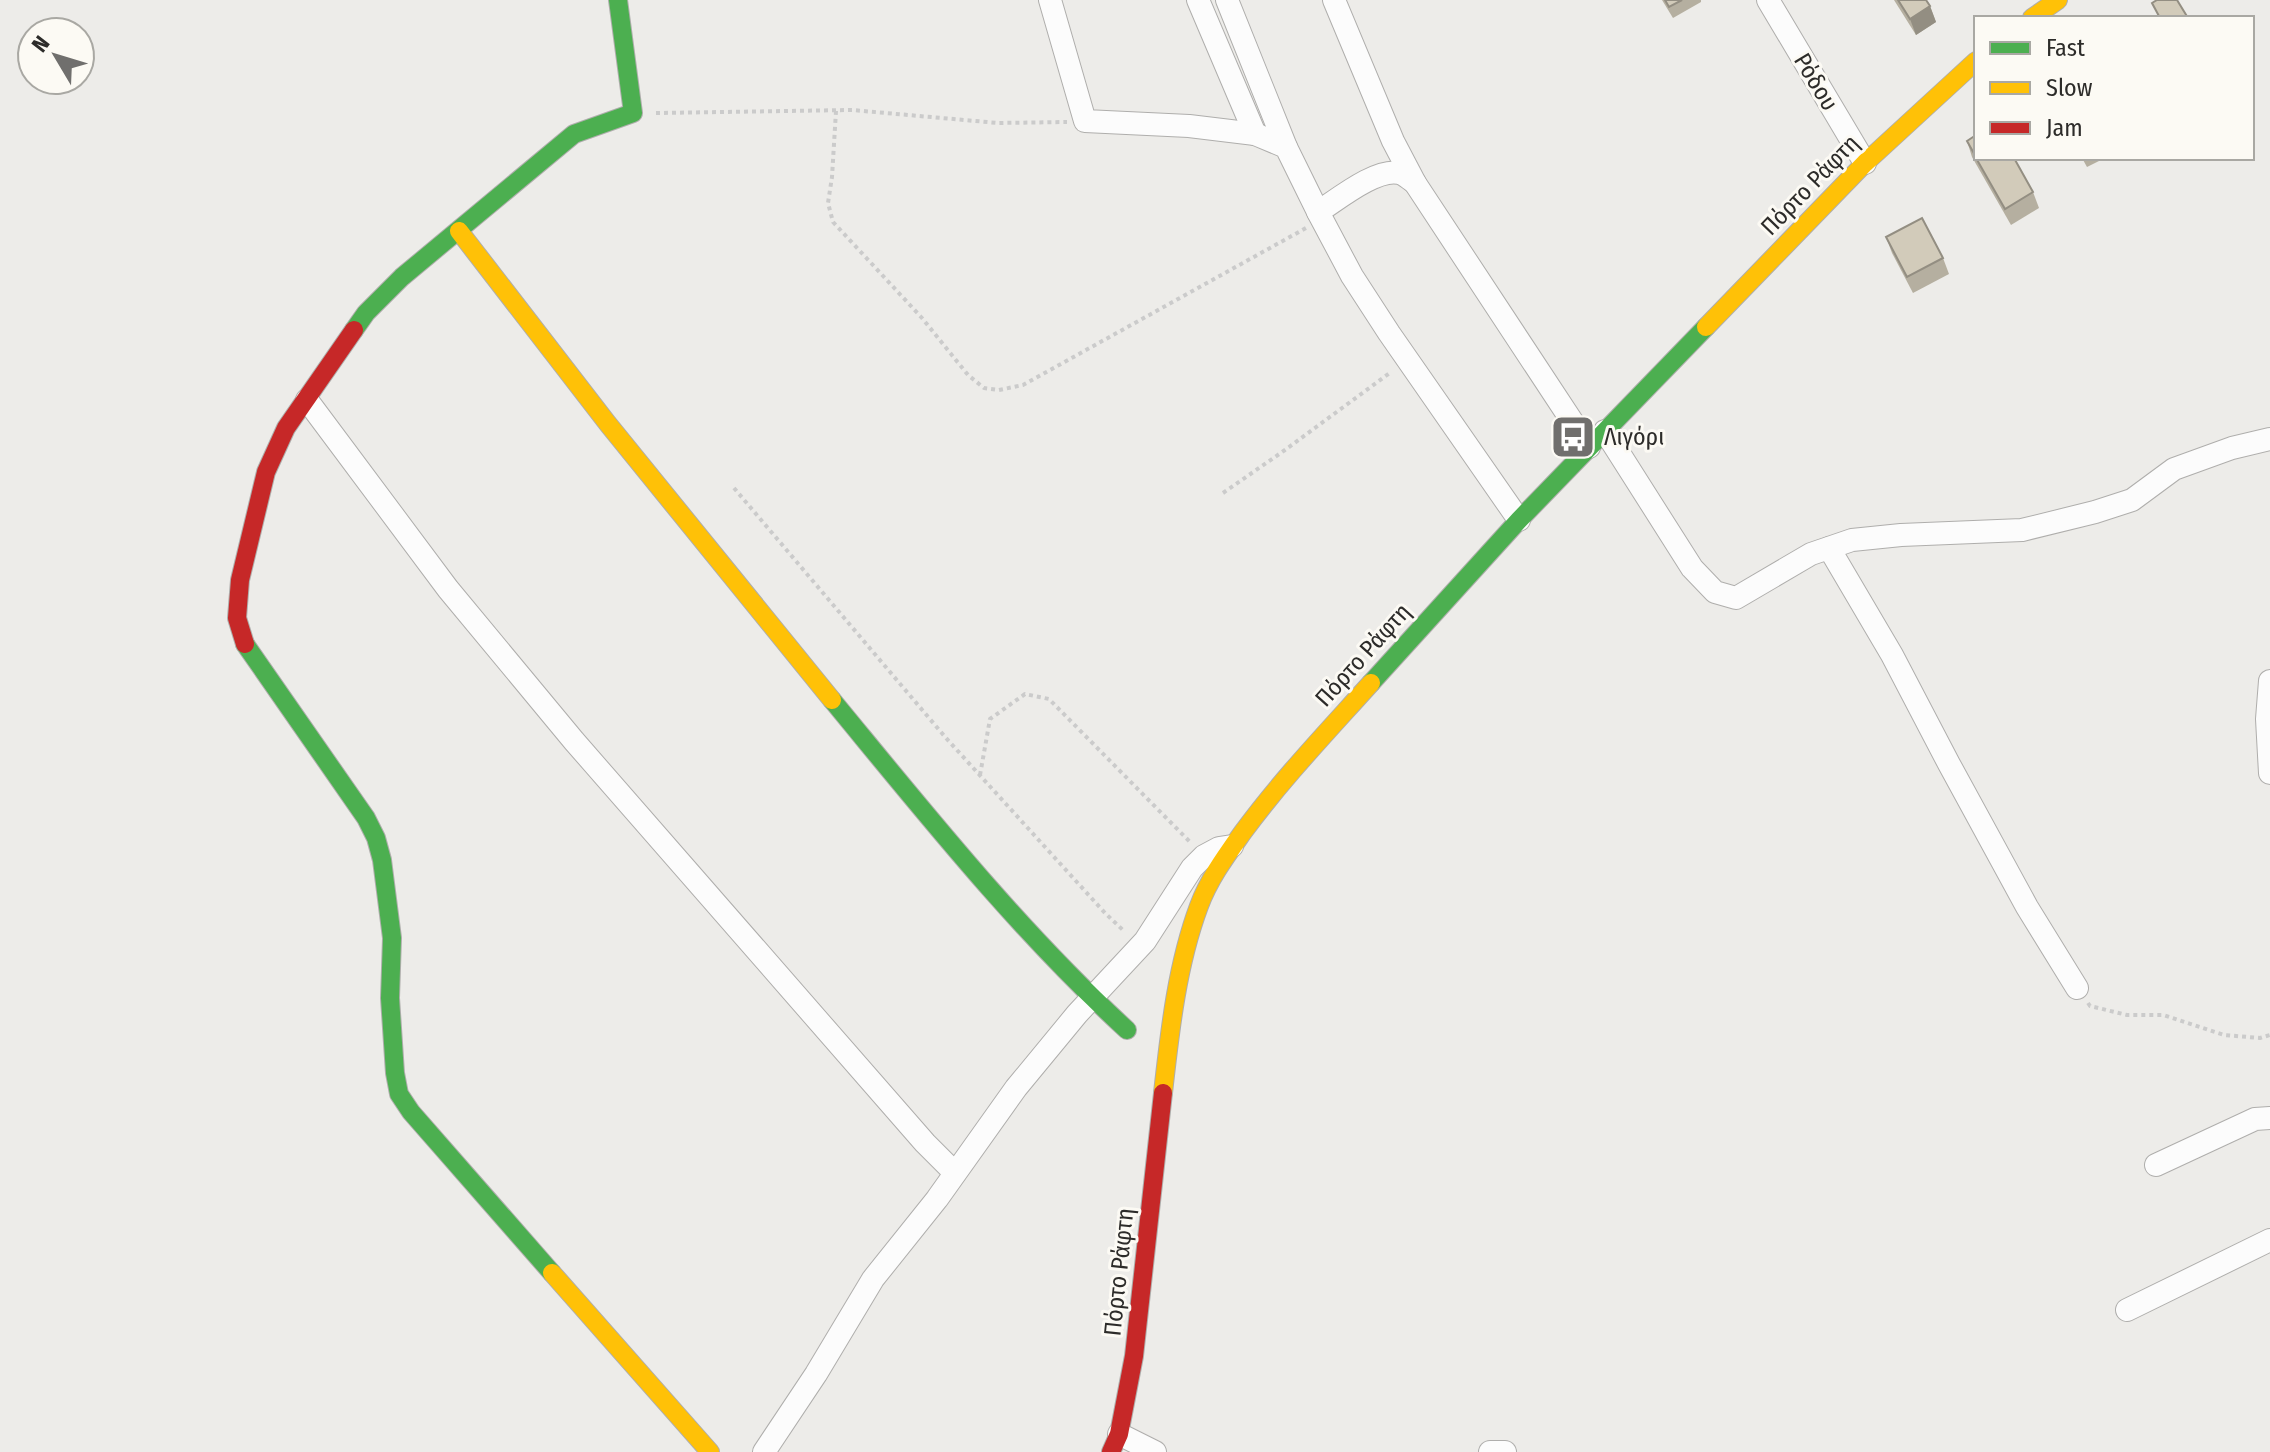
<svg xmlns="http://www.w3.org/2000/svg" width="2270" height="1452" font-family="'Fira Sans Condensed',sans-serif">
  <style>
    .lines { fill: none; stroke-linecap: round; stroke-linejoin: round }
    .street-casing { stroke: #afaeac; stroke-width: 24 }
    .fast-casing { stroke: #afaeac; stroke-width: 20 }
    .slow-casing { stroke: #afaeac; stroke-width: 20 }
    .jam-casing { stroke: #afaeac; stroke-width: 20 }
    .path { stroke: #cbcbcb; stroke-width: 4; stroke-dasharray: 4 4; stroke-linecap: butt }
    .street { stroke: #fcfcfc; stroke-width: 22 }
    .fast { stroke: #4caf50; stroke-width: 18 }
    .slow { stroke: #ffc107; stroke-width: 18 }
    .jam { stroke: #c62828; stroke-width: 18 }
    .wall { fill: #b5afa0 }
    .shaded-wall { fill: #938e82 }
    .building { fill: #d2cbba; stroke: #938e82; stroke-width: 2 }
    .labels { text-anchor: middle; stroke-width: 6; stroke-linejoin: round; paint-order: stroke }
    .street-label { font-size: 24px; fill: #2d2c2a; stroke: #fcfaf4 }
    .poi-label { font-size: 24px; fill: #2d2c2a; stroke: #fcfaf4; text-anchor: start }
  </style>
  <rect width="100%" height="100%" fill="#edece9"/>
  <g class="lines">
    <g class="street-casing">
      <g id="street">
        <path d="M1050,0L1085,121L1189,126L1255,134L1286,147L1318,212"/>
        <path d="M1198,0L1255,134"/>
        <path d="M1227,0L1286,147"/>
        <path d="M1334,0L1393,141L1415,183L1589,447"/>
        <path d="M1768,0L1865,163"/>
        <path d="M1415,183C1411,180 1404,174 1399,173C1376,168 1337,200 1318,212L1352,276L1389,333L1519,520"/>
        <path d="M307,400L448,589L574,741L925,1143L955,1173"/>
        <path d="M1605,431L1692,568L1715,592L1736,598L1811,554L1852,540L1901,535L2022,530L2095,512L2132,500L2174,469L2232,448L2270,439"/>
        <path d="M1829,548L1892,655L1949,764L2027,907L2077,988"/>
        <path d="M2270,681L2267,719L2270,773"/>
        <path d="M2156,1165L2255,1119L2270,1118"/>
        <path d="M2127,1310L2270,1240"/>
        <path d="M1119,1434L1155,1452"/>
        <path d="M764,1452L816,1374L873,1279L937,1199L1016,1088L1077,1014L1145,941L1192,868L1204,856L1219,848L1232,846"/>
        <path d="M1490,1452H1505"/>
      </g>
    </g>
    <g class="fast-casing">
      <g id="fast">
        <path d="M354,330L366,313L402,277L574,134L633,113L618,0"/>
        <path d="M245,644L366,818L376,838L382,860L392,938L390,998L395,1073L399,1094L411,1112L552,1273"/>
        <path d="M1371,683L1519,520L1706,327"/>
        <path d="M832,700C926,814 1018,930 1127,1030"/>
      </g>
    </g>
    <g class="slow-casing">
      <g id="slow">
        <path d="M2032,18L2058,0"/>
        <path d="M459,231L608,424L832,700"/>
        <path d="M1706,327L1865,163L1976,61"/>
        <path d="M1163,1093C1170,1030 1177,965 1199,906C1209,879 1226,856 1243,832C1282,779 1327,732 1371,683"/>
        <path d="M552,1273L710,1452"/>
      </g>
    </g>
    <g class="jam-casing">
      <g id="jam">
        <path d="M245,644L237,618L240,580L266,472L286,428L354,330"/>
        <path d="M1111,1452L1119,1434L1134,1356L1163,1093"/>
      </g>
    </g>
    <g class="path">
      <path d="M836,111L832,177L828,203L833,222L922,318L968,375L984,388L999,390L1023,385L1306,228"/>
      <path d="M656,113L852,110L998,123L1067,122"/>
      <path d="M734,488L946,738L1105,913L1125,932"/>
      <path d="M1223,493L1285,450L1391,372"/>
      <path d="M980,775L990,719L1025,694L1049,699L1191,843"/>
      <path d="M2088,1003L2090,1006L2127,1015H2163L2224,1035L2260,1038L2270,1035"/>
    </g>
    <use href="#street" class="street"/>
    <use href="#fast" class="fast"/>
    <use href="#slow" class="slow"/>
    <use href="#jam" class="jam"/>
  </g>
  <g class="wall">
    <path d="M1662,0H1701V2L1673,18Z"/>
    <path d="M1894,0H1926L1930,6L1936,22L1916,35Z"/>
    <path d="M1967,141L2033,192L2039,208L2011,225L1972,157Z"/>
    <path d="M2082,158H2105L2087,167Z"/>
    <path d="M1886,237L1943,258L1949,274L1913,293L1892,253Z"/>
  </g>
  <path class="shaded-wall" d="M1930,6L1936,22L1916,35L1910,19Z"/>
  <g class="building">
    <path d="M1665,0H1682L1669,7Z"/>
    <path d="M1898,0H1926L1930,6L1910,19Z"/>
    <path d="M2157,0H2177L2188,18H2160L2152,3Z"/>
    <path d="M1976,135V157L1967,141Z"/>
    <path d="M1976,158H2014L2033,192L2005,209Z"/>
    <path d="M1922,218L1943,258L1907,277L1886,237Z"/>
  </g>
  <defs>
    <g id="bus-square" transform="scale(2.3)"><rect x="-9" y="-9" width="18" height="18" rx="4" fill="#706f6d" stroke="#fcfaf4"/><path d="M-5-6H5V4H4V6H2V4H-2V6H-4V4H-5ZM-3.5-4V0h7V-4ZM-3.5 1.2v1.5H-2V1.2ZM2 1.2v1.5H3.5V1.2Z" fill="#fff"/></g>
  </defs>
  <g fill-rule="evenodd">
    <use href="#bus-square" x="1573" y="437"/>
  </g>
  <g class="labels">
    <g class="street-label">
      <text transform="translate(1816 82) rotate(59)" y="8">Ρόδου</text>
      <text transform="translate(1810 185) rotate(-46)" y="8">Πόρτο Ράφτη</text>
      <text transform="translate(1363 655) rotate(-48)" y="8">Πόρτο Ράφτη</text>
      <text transform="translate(1119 1272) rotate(-84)" y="8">Πόρτο Ράφτη</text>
    </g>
    <g class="poi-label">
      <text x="1604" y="445">Λιγόρι</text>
    </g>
  </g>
  <rect x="1974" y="16" width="280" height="144" fill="#fcfaf4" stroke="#a9a8a3" stroke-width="2"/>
  <rect x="1990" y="42" width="40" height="12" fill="#4caf50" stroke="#a9a8a3" stroke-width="2"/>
  <text x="2046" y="56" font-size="24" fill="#2d2c2a">Fast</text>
  <rect x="1990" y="82" width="40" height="12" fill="#ffc107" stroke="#a9a8a3" stroke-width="2"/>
  <text x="2046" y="96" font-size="24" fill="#2d2c2a">Slow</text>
  <rect x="1990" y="122" width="40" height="12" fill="#c62828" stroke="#a9a8a3" stroke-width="2"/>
  <text x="2046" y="136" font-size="24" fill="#2d2c2a">Jam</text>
  <g transform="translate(56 56) rotate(308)"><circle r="38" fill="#fcfaf4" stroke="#a9a8a3" stroke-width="2"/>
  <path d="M0-6L14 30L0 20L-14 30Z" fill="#706f6d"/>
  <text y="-12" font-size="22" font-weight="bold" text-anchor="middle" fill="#2d2c2a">N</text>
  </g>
</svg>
